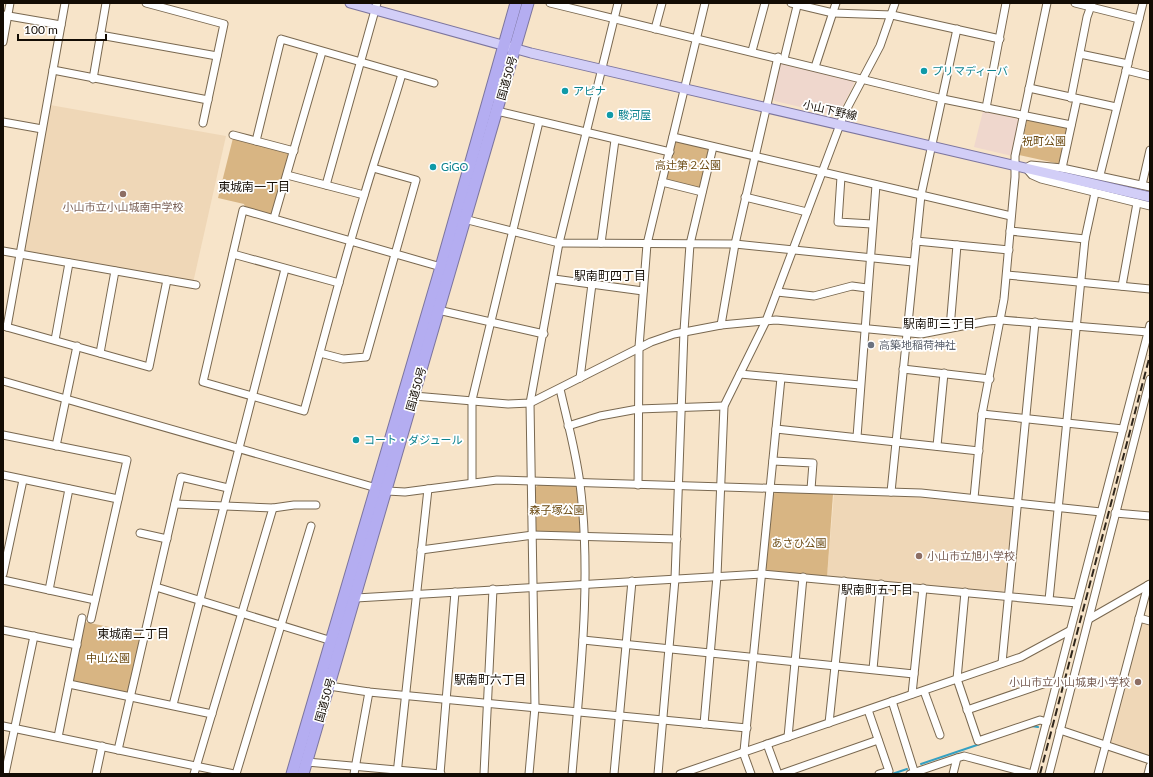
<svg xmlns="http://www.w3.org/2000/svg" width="1153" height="777" font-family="Lato,'Noto Sans JP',sans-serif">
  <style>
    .commercial { fill: #efd7cd }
    .built { fill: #efd7b7 }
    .green { fill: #d8b583 }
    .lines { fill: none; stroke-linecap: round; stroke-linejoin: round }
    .stream { stroke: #35a1c3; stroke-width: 2 }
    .minor-casing { stroke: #796850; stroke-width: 9 }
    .major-casing { stroke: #7c759e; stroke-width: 11 }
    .highway-casing { stroke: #7c759e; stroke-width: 13 }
    .minor { stroke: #fff; stroke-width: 7 }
    .major { stroke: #d2cef7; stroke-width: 9 }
    .highway { stroke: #b4adf1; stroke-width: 11 }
    .rail { stroke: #2f261c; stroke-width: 2; stroke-dasharray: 8 4; stroke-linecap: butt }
    .culture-dot { fill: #0f9aa8; stroke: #fff; stroke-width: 1.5 }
    .education-dot { fill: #8d6e63; stroke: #fff; stroke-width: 1.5 }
    .worship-dot { fill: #6b7280; stroke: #fff; stroke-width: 1.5 }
    .labels { text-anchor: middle; stroke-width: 3.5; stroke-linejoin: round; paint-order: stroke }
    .culture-label { font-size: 11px; fill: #0d838f; stroke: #fff; text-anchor: start }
    .street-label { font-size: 11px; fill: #130c04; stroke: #fff }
    .park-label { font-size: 11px; fill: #6c4b13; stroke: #fff }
    .education-label { font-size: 11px; fill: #785e54; stroke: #fff }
    .worship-label { font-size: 11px; fill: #5b616d; stroke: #fff; text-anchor: start }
    .neighbourhood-label { font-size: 12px; fill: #130c04; stroke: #fff }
  </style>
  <rect width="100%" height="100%" fill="#f7e4c9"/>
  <g class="commercial">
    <path d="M785,62L853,78L854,84L839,113L834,115L775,101L772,97L780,63Z"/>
    <path d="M983,111L1021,120L1012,156L974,147Z"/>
  </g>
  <g class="built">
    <path d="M50,105L226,136L193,283L24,252Z"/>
    <path d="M834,494L891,495L1011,506L1014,512L1006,589L1000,593L827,576Z"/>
    <path d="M1144,622L1150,624V756L1113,744L1110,740L1140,625Z"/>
  </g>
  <g class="green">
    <path d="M1028,117L1068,127L1060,164L1019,155Z"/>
    <path d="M233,138L290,153L272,215L245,207L244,204L218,198Z"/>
    <path d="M674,138L712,148L702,191L664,182Z"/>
    <path d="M538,485L575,486L578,489L581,531L580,533H537L535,531V488Z"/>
    <path d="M777,492L833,494L827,577L768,572L766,568L773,494Z"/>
    <path d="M85,622L143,634L130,692L127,693L73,682Z"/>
  </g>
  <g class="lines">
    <g class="stream">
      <path d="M1031,726L1038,727"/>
      <path d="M921,764L980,744"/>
      <path d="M892,774L907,769"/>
    </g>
    <g class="minor-casing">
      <g id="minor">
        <path d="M146,3L224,24L203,123"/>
        <path d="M550,3L943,99L1071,125"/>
        <path d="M791,3L833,13L892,15L1000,39"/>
        <path d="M1075,3L1139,19"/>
        <path d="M3,15L61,25"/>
        <path d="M655,29L662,3"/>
        <path d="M100,35L217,56"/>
        <path d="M3,42L10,3"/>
        <path d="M752,51L765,3"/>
        <path d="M1080,54L1128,64"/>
        <path d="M784,59L797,6"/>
        <path d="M815,67L836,3"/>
        <path d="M53,70L208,100"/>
        <path d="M1126,70L1150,76"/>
        <path d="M402,74C390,115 376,155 364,196C342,267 324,339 304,411L203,382L243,210L441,267"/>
        <path d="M93,79L106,3"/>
        <path d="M1029,88L1116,107"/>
        <path d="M1071,98L1087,17L1092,3"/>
        <path d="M986,108L1006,3"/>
        <path d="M497,111L670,152"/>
        <path d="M3,122L42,129"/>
        <path d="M233,135L256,141"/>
        <path d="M673,137L1011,216"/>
        <path d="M294,151L256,141L281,39L434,83"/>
        <path d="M1062,168L1077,99"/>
        <path d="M287,175L364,195"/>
        <path d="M1100,175L1143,3"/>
        <path d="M841,177L838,222L872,224"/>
        <path d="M662,182L702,192"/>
        <path d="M326,185L377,3"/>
        <path d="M1142,185L1150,150"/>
        <path d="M1150,187L1062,168L1031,165L1026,168L1032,175L1041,179L1150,206"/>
        <path d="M745,197L807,212"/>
        <path d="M274,218L322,52"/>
        <path d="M464,219L559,243L735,244L913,262"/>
        <path d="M1010,231L1085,239"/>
        <path d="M916,241L1009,250"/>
        <path d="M601,243L615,140"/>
        <path d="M3,251L196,285"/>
        <path d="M233,254L339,283"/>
        <path d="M1007,275L1150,289"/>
        <path d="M554,279L643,291"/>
        <path d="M1122,286L1137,203"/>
        <path d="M777,292L814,296L852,286L867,288"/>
        <path d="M438,310L544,334"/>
        <path d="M721,325L735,244L778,57"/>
        <path d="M3,326L149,367L167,280"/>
        <path d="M7,327L65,3"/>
        <path d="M950,328L957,245"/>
        <path d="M55,340L69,263"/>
        <path d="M100,353L115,271"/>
        <path d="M320,353L343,359L366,357L416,180L373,168"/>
        <path d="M903,369L990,379"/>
        <path d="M740,374L860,385"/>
        <path d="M580,378L592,284"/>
        <path d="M3,381L387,491L405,492L497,480L532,481L921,493L1101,512"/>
        <path d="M560,389C567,420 576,452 580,484C592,580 580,678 572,774"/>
        <path d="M414,396L508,404L530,403L651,342L674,334L721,325L776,320L921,334L988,321L1001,320L1148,332"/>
        <path d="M982,414L1123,429"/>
        <path d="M568,426L600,416L638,409L724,406"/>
        <path d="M776,429L979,451"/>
        <path d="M3,435L127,460L91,619"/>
        <path d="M857,437L876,185"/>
        <path d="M56,446L77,346"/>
        <path d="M937,446L944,373"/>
        <path d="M773,461L813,463L811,489"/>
        <path d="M3,475L118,499"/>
        <path d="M472,482V400L539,122"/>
        <path d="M638,485L639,347L647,244L705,3"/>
        <path d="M891,492L921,195L957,29"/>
        <path d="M974,498L982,414L1004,299L1015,177V156L1047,3"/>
        <path d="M175,504L273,508L294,505H316"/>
        <path d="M1115,513L1150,516"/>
        <path d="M140,533L167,539"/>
        <path d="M421,550L533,535L677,539"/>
        <path d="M3,574L23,480"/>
        <path d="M3,580L95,600"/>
        <path d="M156,587L332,641"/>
        <path d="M49,590L69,489"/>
        <path d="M965,592L957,679L978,741L1040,720L1047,722"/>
        <path d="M356,598L762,574L1077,603"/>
        <path d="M1049,600L1085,239L1095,193"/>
        <path d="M1139,618L1150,621"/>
        <path d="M1089,619L1150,584"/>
        <path d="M3,630L77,645"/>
        <path d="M583,640L914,674"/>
        <path d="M1002,663L1035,322"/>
        <path d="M873,669L881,584"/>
        <path d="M69,684L212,714"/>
        <path d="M329,686L369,692L747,728"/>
        <path d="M924,691L940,735"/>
        <path d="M912,694L923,588"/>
        <path d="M892,701L915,774"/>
        <path d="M173,705L285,269"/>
        <path d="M868,710L889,771L879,774"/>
        <path d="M967,710L1049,682L1057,681"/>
        <path d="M829,723L844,581"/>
        <path d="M704,724L717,576L724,406L766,321L844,114L880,46L895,3"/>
        <path d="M3,726L234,774"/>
        <path d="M1060,730L1150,760"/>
        <path d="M58,737L82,618"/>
        <path d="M788,737L803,577"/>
        <path d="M767,744L778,774"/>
        <path d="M118,750L181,477L228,488"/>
        <path d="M744,751L781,378"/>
        <path d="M743,752L751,774"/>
        <path d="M307,762L441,774"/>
        <path d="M5,774L34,636"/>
        <path d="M96,774L102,746"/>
        <path d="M194,774L273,508"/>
        <path d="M236,774L311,526"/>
        <path d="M354,774L369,692"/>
        <path d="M397,774L428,489"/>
        <path d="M440,774L455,592"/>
        <path d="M484,774L493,589"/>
        <path d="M529,774L535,707L530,403L559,243L618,3"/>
        <path d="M614,774L632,581"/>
        <path d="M658,774L675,579L684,331L690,244L713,147"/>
        <path d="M680,774L1021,657L1069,631"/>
        <path d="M781,774L878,740"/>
        <path d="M910,774L957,758"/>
        <path d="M953,774L957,758L964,756L1032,774"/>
        <path d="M1033,774L1150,325"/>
        <path d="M1049,774L1150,379"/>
        <path d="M1098,774L1148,585"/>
        <path d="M1148,774L1150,766"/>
      </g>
    </g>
    <g class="major-casing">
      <path id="major" d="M350,3L531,53L1150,197"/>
    </g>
    <g class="highway-casing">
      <g id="highway">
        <path d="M292,774L441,267L516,3"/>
        <path d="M303,774L528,3"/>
      </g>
    </g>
    <use href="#minor" class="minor"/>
    <use href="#major" class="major"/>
    <use href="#highway" class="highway"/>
    <path class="rail" d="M1040,774L1150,355"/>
  </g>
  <g class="culture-dot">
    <circle cx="924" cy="71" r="4"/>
    <circle cx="565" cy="91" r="4"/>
    <circle cx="610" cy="115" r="4"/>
    <circle cx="433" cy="167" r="4"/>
    <circle cx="356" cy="440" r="4"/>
  </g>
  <g class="education-dot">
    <circle cx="123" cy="194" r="4"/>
    <circle cx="919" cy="556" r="4"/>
    <circle cx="1138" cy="682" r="4"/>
  </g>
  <circle class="worship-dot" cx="871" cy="345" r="4"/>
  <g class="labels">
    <g class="culture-label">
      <text x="932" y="75">プリマディーバ</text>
      <text x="573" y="95">アピナ</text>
      <text x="618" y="119">駿河屋</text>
      <text x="441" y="171">GiGO</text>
      <text x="364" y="444">コート・ダジュール</text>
    </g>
    <g class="street-label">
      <text transform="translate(507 78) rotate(-74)" y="4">国道50号</text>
      <text transform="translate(830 110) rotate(13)" y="4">小山下野線</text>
      <text transform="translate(416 389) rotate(-74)" y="4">国道50号</text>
      <text transform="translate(325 700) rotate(-74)" y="4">国道50号</text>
    </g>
    <g class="park-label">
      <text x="1044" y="145">祝町公園</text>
      <text x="688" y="169">高辻第２公園</text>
      <text x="557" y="514">森子塚公園</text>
      <text x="799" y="547">あさひ公園</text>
      <text x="108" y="662">中山公園</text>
    </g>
    <g class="education-label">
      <text x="123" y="211">小山市立小山城南中学校</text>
      <text x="927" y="560" text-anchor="start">小山市立旭小学校</text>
      <text x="1130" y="686" text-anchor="end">小山市立小山城東小学校</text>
    </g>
    <g class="worship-label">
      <text x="879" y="349">高築地稲荷神社</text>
    </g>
    <g class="neighbourhood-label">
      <text x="254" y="191">東城南一丁目</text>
      <text x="610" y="280">駅南町四丁目</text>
      <text x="939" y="328">駅南町三丁目</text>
      <text x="877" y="594">駅南町五丁目</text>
      <text x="133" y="638">東城南二丁目</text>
      <text x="490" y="684">駅南町六丁目</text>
    </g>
  </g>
  <rect width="1153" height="777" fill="none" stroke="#130c04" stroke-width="8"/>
  <path d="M18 34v6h88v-6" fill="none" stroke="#130c04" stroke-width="2"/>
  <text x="24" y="34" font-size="12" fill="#130c04" stroke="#ffffff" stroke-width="3" paint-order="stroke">100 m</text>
</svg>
